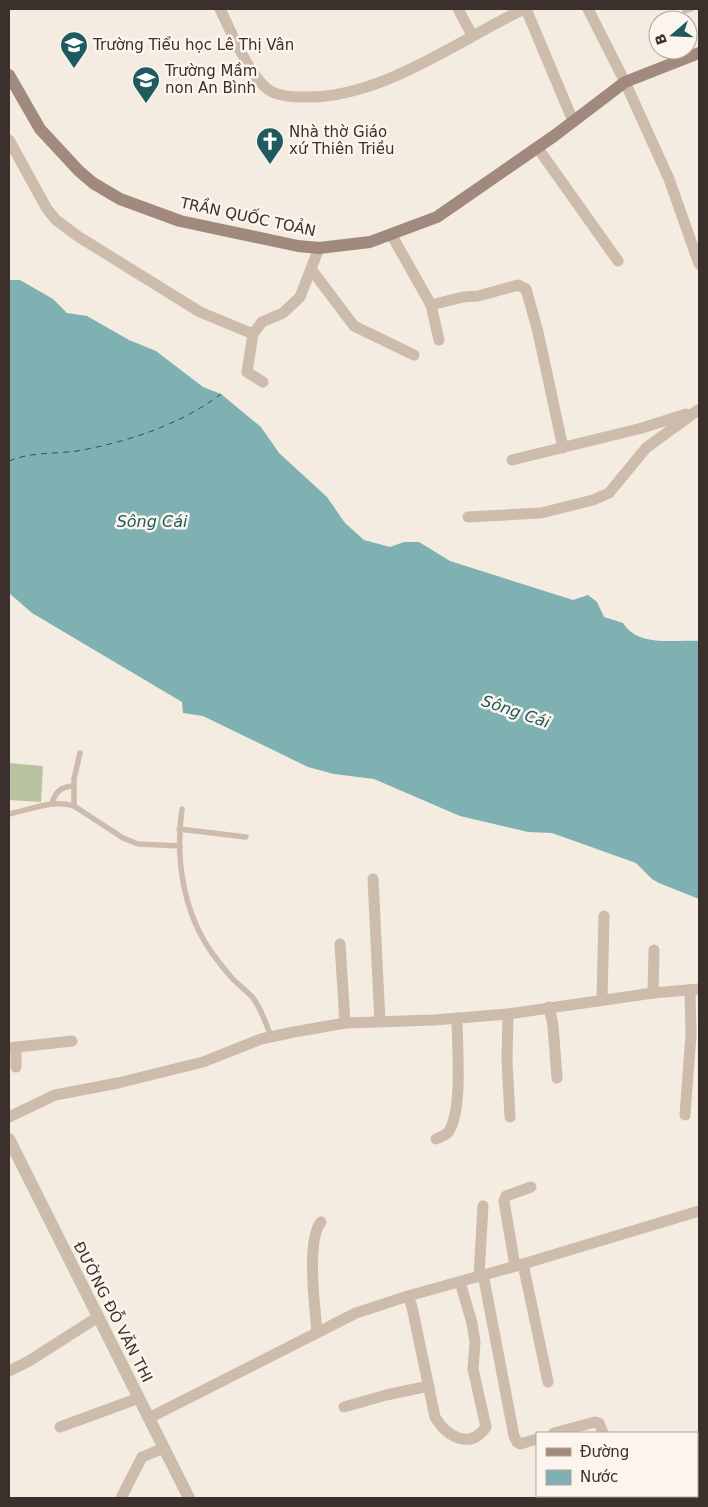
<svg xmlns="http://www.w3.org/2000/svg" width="708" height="1507" font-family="'DejaVu Sans',sans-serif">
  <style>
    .pitch { fill: #b8c4a0 }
    .water { fill: #7fb0b2 }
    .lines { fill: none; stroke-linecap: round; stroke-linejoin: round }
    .ferry { stroke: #1f5a5e; stroke-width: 1; stroke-dasharray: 6 5; stroke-linecap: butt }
    .service { stroke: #cdbbac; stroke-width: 5.5 }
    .minor { stroke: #cdbbac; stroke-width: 11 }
    .tertiary { stroke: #cdbbac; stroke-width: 12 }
    .secondary { stroke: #a18a7d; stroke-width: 12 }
    .labels { text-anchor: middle; stroke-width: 5; stroke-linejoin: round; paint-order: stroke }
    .poi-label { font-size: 15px; fill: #3b302b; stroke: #fbf5ee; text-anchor: start }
    .street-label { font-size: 15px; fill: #3b302b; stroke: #fbf5ee }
    .water-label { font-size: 16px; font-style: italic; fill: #1f5a5e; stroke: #fbf5ee }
  </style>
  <rect width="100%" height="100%" fill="#f4ebe1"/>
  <path class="pitch" d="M9,763L43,766L41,802L9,800Z"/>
  <path class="water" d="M9,280H20L53,299L67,313L87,316L129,340L156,351L203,387L221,394L261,427L279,453L327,497L345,523L364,540L390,547L404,542H419L450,561L573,600L588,595L597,602L604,617L623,623C639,648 675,639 699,641V899L659,883L652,879L636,863L552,833L528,832L460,816L374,779L334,774L308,767L203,716L183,713L182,702L32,613L9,593Z"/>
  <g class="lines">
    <path class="ferry" d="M9,461C30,452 55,454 77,451C127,442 180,425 221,394"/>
    <g class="service">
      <path d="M685,11L691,9"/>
      <path d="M52,803C56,791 61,787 73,786"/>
      <path d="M74,806V779L80,753"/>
      <path d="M182,809C175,858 183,912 212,953C218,961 224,969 231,977C237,984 246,990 253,998C261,1008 266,1024 271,1036"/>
      <path d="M9,814C31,810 52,799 74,806L123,838L138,844L180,846"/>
      <path d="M179,829L246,837"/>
    </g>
    <g class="minor">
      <path d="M220,9C231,31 251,81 272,92C281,96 293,97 302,97C379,100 457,41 524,9"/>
      <path d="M458,9L472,35"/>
      <path d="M526,9L573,121"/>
      <path d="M588,9L625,82L669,179L699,264"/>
      <path d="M9,140L47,209L56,220L79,237L200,312L253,334"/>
      <path d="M537,147L618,261"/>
      <path d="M391,234L431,305L439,340"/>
      <path d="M311,269L354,326L414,355"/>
      <path d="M431,305L463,297L478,296L518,285L526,289L538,332L563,448"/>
      <path d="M263,382L247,372L253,334L262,322L283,313L300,297L319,248"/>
      <path d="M512,460L642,428L686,414"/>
      <path d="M468,517L541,513L593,500L609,493L646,448L698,410"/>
      <path d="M373,879L380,1022"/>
      <path d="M340,944L345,1023"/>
      <path d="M653,993L654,950"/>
      <path d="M602,999L604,916"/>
      <path d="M549,1007L553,1025L557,1078"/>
      <path d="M508,1014L507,1061L510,1117"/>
      <path d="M9,1048L72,1041"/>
      <path d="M16,1067V1047"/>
      <path d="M685,1115L691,1035L690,990"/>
      <path d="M9,1117L55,1095L118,1083L203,1062L261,1039L294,1032L345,1023L434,1020L508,1014L653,993L699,989"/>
      <path d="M436,1139C441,1137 447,1135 449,1131C463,1109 457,1046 457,1018"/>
      <path d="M523,1264L548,1382"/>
      <path d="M515,1266L504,1201L506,1196L531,1187"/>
      <path d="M483,1274L514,1436L517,1442L520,1444L537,1439"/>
      <path d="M479,1275L483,1206"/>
      <path d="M408,1296L412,1307L435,1417C447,1437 470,1450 486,1427L473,1369L475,1342L472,1323L460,1282"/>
      <path d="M317,1332C315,1308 306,1240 321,1222"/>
      <path d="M9,1371L29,1361L98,1317"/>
      <path d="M344,1407L386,1395L429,1386"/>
      <path d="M149,1418L356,1313L408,1296L523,1264L699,1211"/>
      <path d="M60,1427L139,1398"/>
      <path d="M554,1433L595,1422L599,1423L603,1433"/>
      <path d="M121,1498L142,1457L164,1448"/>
    </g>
    <path class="tertiary" d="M9,1139L189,1498"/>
    <path class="secondary" d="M9,75L40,129L79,171L93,183L120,199L180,221L298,246L319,248L370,242L437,217L554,136L625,82L699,53"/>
  </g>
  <defs>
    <g id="school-pin" transform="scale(1.4375)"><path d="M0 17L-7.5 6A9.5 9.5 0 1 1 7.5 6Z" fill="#1f5a5e" stroke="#fbf5ee"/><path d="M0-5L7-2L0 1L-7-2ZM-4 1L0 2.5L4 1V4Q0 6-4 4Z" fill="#fff"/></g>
    <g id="church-pin" transform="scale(1.4375)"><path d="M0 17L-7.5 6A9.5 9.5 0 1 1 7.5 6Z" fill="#1f5a5e" stroke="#fbf5ee"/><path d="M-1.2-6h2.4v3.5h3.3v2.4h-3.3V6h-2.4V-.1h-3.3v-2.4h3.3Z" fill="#fff"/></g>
  </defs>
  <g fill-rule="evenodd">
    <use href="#school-pin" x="74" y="45"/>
    <use href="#school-pin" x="146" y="80"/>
    <use href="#church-pin" x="270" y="141"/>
  </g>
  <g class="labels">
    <g class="poi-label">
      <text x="93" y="50">Trường Tiểu học Lê Thị Vân</text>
      <text x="165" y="76">Trường Mầm<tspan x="165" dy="17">non An Bình</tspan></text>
      <text x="289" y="137">Nhà thờ Giáo<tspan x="289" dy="17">xứ Thiên Triều</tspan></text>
    </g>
    <g class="street-label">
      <text transform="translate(248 217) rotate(12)" y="5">TRẦN QUỐC TOẢN</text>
      <text transform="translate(113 1312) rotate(63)" y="5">ĐƯỜNG ĐỖ VĂN THI</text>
    </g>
    <g class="water-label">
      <text x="152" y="527">Sông Cái</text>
      <text transform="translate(516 711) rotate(19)" y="6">Sông Cái</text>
    </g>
  </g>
  <rect width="708" height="1507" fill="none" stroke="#3b302b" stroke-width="20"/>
  <rect x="536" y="1432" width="162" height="65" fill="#fbf5ee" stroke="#aea6a0"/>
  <rect x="546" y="1448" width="25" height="8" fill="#a18a7d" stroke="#aea6a0"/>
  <text x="580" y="1457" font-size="15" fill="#3b302b">Đường</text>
  <rect x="546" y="1470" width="25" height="15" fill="#7fb0b2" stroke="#aea6a0"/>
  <text x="580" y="1482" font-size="15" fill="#3b302b">Nước</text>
  <g transform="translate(673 35) rotate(251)"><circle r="24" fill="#fbf5ee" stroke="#aea6a0"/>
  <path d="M0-4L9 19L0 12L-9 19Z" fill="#1f5a5e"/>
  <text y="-8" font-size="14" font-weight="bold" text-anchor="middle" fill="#3b302b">B</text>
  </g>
</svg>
